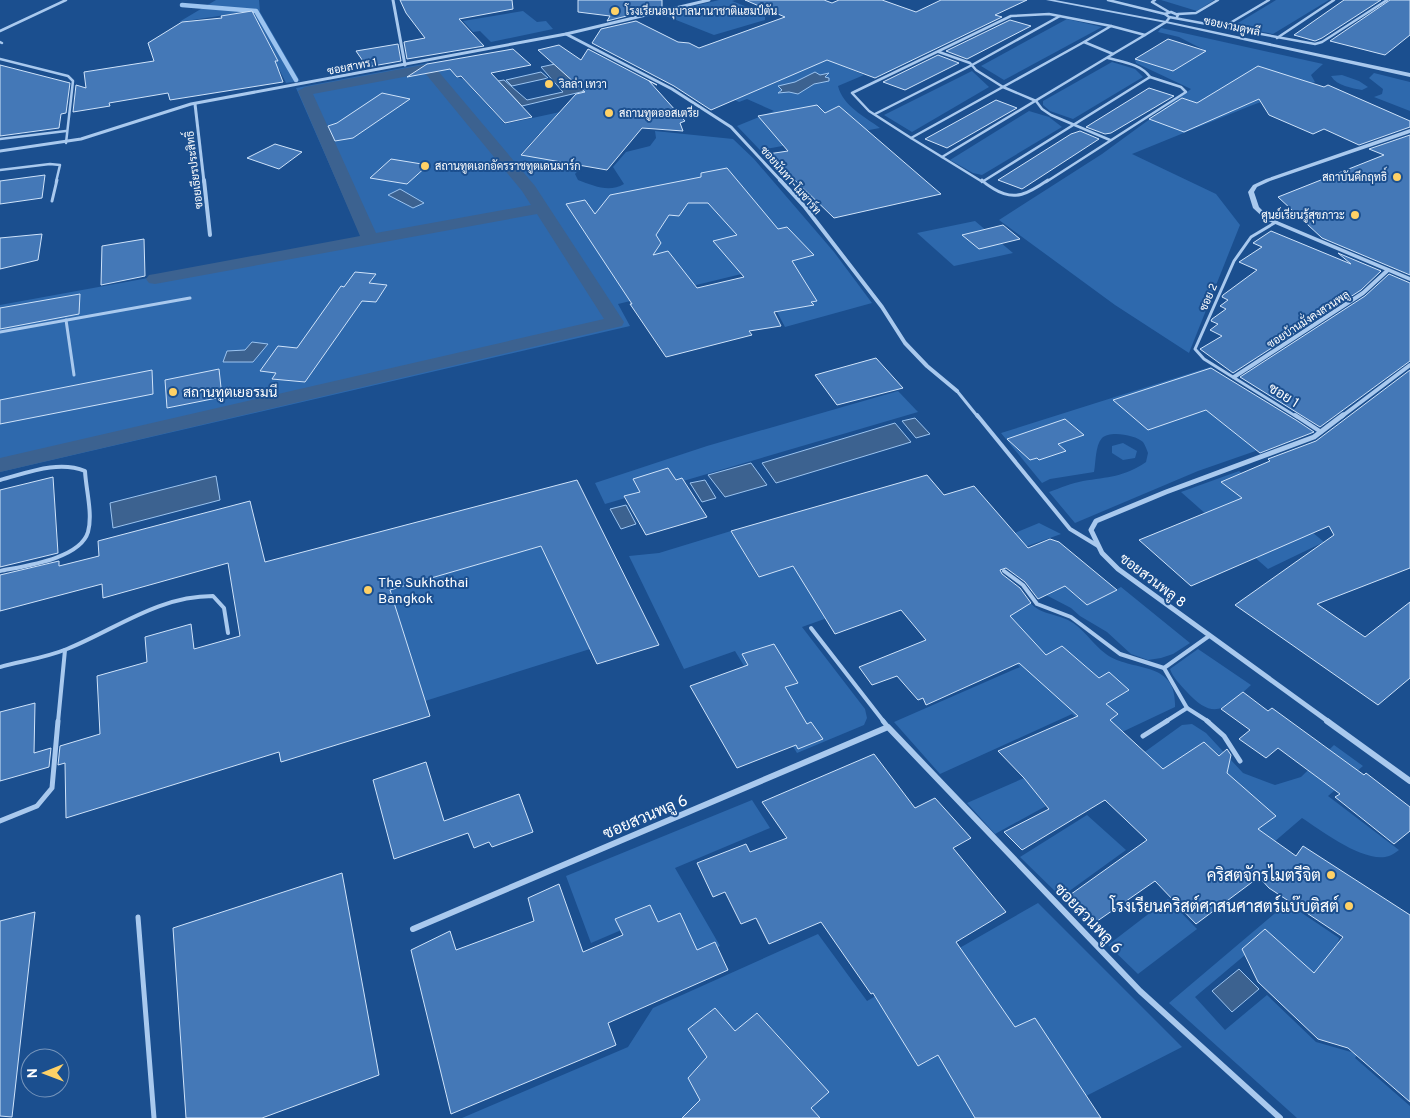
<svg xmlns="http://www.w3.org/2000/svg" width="1410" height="1118" font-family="Overpass,Sarabun,sans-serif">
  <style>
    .green { fill: #2e69ad }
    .water { fill: #3c6290; stroke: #9cc4f0 }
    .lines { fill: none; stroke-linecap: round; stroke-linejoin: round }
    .stream { stroke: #9cc4f0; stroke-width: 4.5 }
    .canal { fill: #3c6290; fill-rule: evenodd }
    .building { fill: #4478b7; stroke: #cfe3fa; fill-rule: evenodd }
    .service-far3 { stroke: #a9c9ee; stroke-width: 2.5 }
    .service-far2 { stroke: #a9c9ee; stroke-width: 3 }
    .service-far1 { stroke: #a9c9ee; stroke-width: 4 }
    .service { stroke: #a9c9ee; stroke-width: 5 }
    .minor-far3 { stroke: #a9c9ee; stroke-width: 3 }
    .minor-far2 { stroke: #a9c9ee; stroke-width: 4 }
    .minor-far1 { stroke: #a9c9ee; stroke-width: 5 }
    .minor { stroke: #a9c9ee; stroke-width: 6 }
    .tertiary { fill: #a9c9ee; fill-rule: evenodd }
    .poi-dot { fill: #ffd166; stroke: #1b4f8f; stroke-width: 2 }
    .labels { text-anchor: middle; stroke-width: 4; stroke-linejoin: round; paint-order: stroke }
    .far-poi-label { font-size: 11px; fill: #fff; stroke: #1b4f8f; text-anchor: start }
    .far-street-label { font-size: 11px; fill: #fff; stroke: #1b4f8f }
    .poi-label { font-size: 14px; fill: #fff; stroke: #1b4f8f; text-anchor: start }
    .street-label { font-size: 14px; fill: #fff; stroke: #1b4f8f }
    .near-street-label { font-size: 16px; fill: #fff; stroke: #1b4f8f }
    .near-poi-label { font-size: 16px; fill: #fff; stroke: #1b4f8f; text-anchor: end }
  </style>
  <rect width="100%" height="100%" fill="#1b4f8f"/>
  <g class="green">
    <path d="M216,0H259L260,12L300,81L286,83L279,69L196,83L233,69L278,60L252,11L179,22Z"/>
    <path d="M719,0H736L732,1L765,14V20L714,35L661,14Z"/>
    <path d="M1161,0H1214L1197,11Z"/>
    <path d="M1276,0H1329L1273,34L1233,26Z"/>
    <path d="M523,11L537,22L546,21L553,29L491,42L480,31L473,32L463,21Z"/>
    <path d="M1067,19L1102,27L1004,80L981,66Z"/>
    <path d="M1161,28L1323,64L1311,75L1315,82L1250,106L1132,154L1216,194L1240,225L1189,353L1115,305L999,220L1102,154L1191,89L1136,63L1135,59L1173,71L1206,51L1179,37L1158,32Z"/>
    <path d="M833,51L838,64L864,75L838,86C843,106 864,116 880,128L760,150L737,126L774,111L747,99L739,102L728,97Z"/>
    <path d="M1112,62L1135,69L1143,77L1073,119L1050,111L1043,105V101Z"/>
    <path d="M428,63L432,67L450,69L457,77L463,79L505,124L574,109L550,136L539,134L521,154L582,166L575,174L578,180C594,186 609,193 624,184L613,167L626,152L650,146L656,138L655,131L733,139L754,159L834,252L872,303L785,327L762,284L770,267L618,304L630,326L0,472V305L362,239L296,88Z"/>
    <path d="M972,71L989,87L912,132L884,115Z"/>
    <path d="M1374,73L1410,82V111L1374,97L1382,94L1383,89L1369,78Z"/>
    <path d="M1342,75L1359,81L1368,87L1362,90C1352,88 1337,86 1331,76Z"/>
    <path d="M1029,111L1049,117L1062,127L982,175L973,173L950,160Z"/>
    <path d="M975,221L1013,253L954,266L917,233Z"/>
    <path d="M1210,367L1307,433L1198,471L1075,523L1049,492C1060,488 1072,483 1083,481C1108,477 1124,477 1146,462L1148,453C1147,450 1145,445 1143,442C1136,435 1110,430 1102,438C1095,446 1096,462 1094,472L1050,479L1042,483L1001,433Z"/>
    <path d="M898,391L918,412L605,504L595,483L707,446Z"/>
    <path d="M1123,443L1137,451L1135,458L1123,460L1112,453V446Z"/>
    <path d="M1239,471L1324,542L1268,569L1181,492Z"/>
    <path d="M1039,523L1061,534L802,627L865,709L867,718L864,725L797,753L735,651L684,669L629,556L659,553L731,531L758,577L793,566L813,597L1015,533Z"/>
    <path d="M541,546L590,649L425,701L390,590Z"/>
    <path d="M1065,586L1087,605L1121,587L1190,643L1173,654L1161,658L1148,660L1131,654L1107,632L1080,616L1071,608L1046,595Z"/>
    <path d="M1028,600C1038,614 1053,613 1068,620C1084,628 1092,644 1106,654C1132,673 1177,659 1175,707L1103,741L1072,714L940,774L894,722L1020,667L963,609Z"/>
    <path d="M1198,649L1251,685C1225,709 1214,722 1186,691C1180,684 1173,678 1170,669Z"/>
    <path d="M1192,724L1206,733L1243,773L1275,785L1301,777L1334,745L1363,766L1328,796L1399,850C1396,852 1392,855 1389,856C1365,864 1322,831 1302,818L1244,868L1128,764L1182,725Z"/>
    <path d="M1024,778L1046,806L995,834L967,803Z"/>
    <path d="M752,800L770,828L675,868L720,946L671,968L647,919L591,943L566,876Z"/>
    <path d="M1087,815L1126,850L1061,897L1020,857Z"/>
    <path d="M1168,899L1197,929L1138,974L1108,945Z"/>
    <path d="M1038,903L1182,1047L1043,1118H820L811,1108L828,1092L758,1013L735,1031L715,1008L689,1029L707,1057L688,1078L700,1100L682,1118H462L628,1047L653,1008L818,934L867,1001Z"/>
    <path d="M1287,903L1339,938L1338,943L1325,959L1346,981L1334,991L1274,937L1245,955L1195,997L1225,1030L1267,995L1316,1042L1358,1054L1355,1058L1410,1106V1118H1297L1169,1003Z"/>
  </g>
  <g class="water">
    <path d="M555,64L585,91L522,106L498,81L504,80L527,100L563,92L541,67Z"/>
    <path d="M541,72L548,78L512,86L506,80Z"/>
    <path d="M815,72L820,75L829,73L825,77L829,78V81L814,84L798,94L789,92L778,93L782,90L778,86L795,82Z"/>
    <path d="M400,189L424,203L413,208L388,195Z"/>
    <path d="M252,342L268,344L253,362H223L227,351L245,350Z"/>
    <path d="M915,418L930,434L916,438L902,421Z"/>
    <path d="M895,423L911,442L776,483L762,463Z"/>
    <path d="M751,463L767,485L725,497L708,475Z"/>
    <path d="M216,476L220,500L113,528L110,503Z"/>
    <path d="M705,480L716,498L702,502L690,483Z"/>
    <path d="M626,505L636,524L621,529L610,509Z"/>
    <path d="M1239,969L1259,989L1232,1012L1212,991Z"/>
  </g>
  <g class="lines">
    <path class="stream" d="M182,5L256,11L296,80"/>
    <path class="canal" d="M428,64L433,65L535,186L624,322L622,326L0,472V458L604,319L537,214L155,284L149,283L146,279L149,275L155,274L360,236L298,91L305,87ZM425,73L522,191L531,205L376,233L313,94Z"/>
  </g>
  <g class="building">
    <path d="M400,0H512L513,9L459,19L484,46L407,59L404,42L425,38L406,13Z"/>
    <path d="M578,0H662V7L607,21L610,16L578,12Z"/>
    <path d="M745,0H824L832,3L839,0H882L916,12L941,0H1027L995,15L1002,17L875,78L827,60L711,110L674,86L592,43L601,29L636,21L678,42L689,43L699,48L785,17Z"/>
    <path d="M1344,0H1381L1322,38L1315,41L1294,35Z"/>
    <path d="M1390,0H1410V35L1385,55L1330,41Z"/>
    <path d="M252,11L278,61H275L283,82L170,100L168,93L109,103L110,106L73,112L76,85L86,88L84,72L154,61L148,43L182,22L222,18L221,16Z"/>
    <path d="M1010,20L1031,26L967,59L946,51Z"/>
    <path d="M1168,39L1206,51L1173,71L1135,59Z"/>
    <path d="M398,44L401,61L367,67L356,51Z"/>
    <path d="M559,45L581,60L588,49L657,85L649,81L685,121L680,123L683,131L642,128L607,170L521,155L576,94L585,92L538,50Z"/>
    <path d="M513,49L531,65L491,73L532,117L505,123L461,76L457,77L450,69L407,77L427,64Z"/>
    <path d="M938,55L959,63L905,90L883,82Z"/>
    <path d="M0,65L70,83L66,113L61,114L59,128L0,136Z"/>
    <path d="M1258,66L1324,87L1328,85L1410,121V127L1359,145L1324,129L1313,134L1269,115L1259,99L1184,132L1149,119L1182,98L1197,103Z"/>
    <path d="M1149,88L1174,96L1111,133L1105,134L1086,127Z"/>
    <path d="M382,93L410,99L353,138L335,141L328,126L337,123Z"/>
    <path d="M996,100L1017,108L947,148L925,139Z"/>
    <path d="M817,105L825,113L839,106L941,194L834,218L768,154L788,151L758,116Z"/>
    <path d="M1080,131L1099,139L1022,189L998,180L1071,134Z"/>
    <path d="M1410,135V275L1322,238L1278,197L1384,155L1369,149Z"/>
    <path d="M275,144L302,152L279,169L247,158Z"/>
    <path d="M391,159L428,165L407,184L370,178Z"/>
    <path d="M727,168L778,229L787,227L814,255L792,261L817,301L811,302L814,305L774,312L781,326L749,331L752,335L666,357L630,304H632L566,204L585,200L595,214L610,195L701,177V173ZM688,203H708L737,235L713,241L744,277L697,288L668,251L653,255L661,243L656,235L669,215L679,216Z"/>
    <path d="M45,175L42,198L0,204V181Z"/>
    <path d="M1003,225L1020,239L979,249L962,235Z"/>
    <path d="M1271,231L1351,264L1338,253L1381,271L1361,290L1233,373L1200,349L1222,336L1210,330L1218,324L1211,321L1212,319L1226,309L1220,306L1228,300L1222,297L1223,295L1257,270L1239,262L1262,247L1253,243Z"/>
    <path d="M42,234L38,260L0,269V238Z"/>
    <path d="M144,239L145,276L101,285L102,246Z"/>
    <path d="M355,272L376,274L369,283L387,285L376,302L362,301L305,382L272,379L276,373L260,371L278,346L297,348L341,286L344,287Z"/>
    <path d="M1389,274L1410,283V361L1320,427L1240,377L1365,296Z"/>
    <path d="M80,294L79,314L0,329V308Z"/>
    <path d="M876,358L903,388L837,405L815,375Z"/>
    <path d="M1211,368L1296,420L1314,432L1260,453L1206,410L1148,430L1113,400Z"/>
    <path d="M219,369L222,397L167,408L165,380Z"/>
    <path d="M152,370L153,394L0,424V400Z"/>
    <path d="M1410,370V568L1317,604L1365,637L1410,602V678L1378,705L1235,605L1334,535L1329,526L1191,586L1139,540L1242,498L1221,482L1270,461L1268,459L1316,441Z"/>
    <path d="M1065,419L1084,435L1058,444L1066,451L1039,460L1037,458L1030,460L1007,439Z"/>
    <path d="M668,468L676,480L682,478L707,517L646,535L624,496L640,492L633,479Z"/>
    <path d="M927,475L944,495L974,486L1028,548L1050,539L1059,542L1117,590L1087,605L1065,586L1038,599L1025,582L1006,568L1000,570L1002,574L1020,588L1031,603L1010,616L1046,655L1062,646L1099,678L1109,672L1129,690L1106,704L1118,714L1110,720L1163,769L1204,742L1219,756L1227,749L1231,755L1227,773L1276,816L1258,829L1296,856L1303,846L1410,915V1102L1348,1048L1318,1039L1258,982L1242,949L1265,929L1314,973L1343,937L1269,888L1259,877L1196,924L1155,881L1093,924L1067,897L1147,840L1105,800L1022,850L1004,832L1049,809L1024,778L998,751L1078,716L1019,663L926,705L923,698L918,700L897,676L872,685L859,667L926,640L901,610L835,634L793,566L759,577L731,531Z"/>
    <path d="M53,477L58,553L0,567V490Z"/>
    <path d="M577,480L659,645L597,664L541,546L390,590L430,716L281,762L279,752L66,818L65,763L58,765L60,746L100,734L97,676L147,662L145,637L191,624L194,649L240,636L228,563L103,598L102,584L0,611V575L59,561V566L99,556L98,541L250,501L265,562Z"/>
    <path d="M774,644L798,683L785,687L807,724L811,722L823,739L798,749L796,745L737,768L690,686L748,665L742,654Z"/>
    <path d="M1243,692L1268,711L1272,708L1364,775L1366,773L1410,807V831L1394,844L1335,797L1340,794L1278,748L1266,758L1239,739L1250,730L1221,709Z"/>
    <path d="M35,703L34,753L51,748L49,767L0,781V712Z"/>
    <path d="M874,754L915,808L935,798L971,838L953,848L1006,912L956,942L1015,1027L1035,1018L1101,1118H975L938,1055L918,1066L873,993L871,994L821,922L769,944L756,918L741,924L725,892L713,897L697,863L746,844L750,852L787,838L762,802Z"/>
    <path d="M426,762L444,821L519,794L533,832L492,847L489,842L474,848L468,833L394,859L373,780Z"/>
    <path d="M342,873L379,1075L262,1118H186L173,928Z"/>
    <path d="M559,884L583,952L623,935L615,919L650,905L658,922L680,913L697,950L715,942L728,970L608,1023L616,1045L451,1114L411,950L450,931L456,950L534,921L528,898Z"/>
    <path d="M35,912L12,1117L0,1116V921Z"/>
    <path d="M715,1008L735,1031L757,1013L829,1092L811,1108L820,1118H682L700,1100L688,1078L707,1057L688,1029Z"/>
  </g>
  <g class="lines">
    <g class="service-far3">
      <path d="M1108,0L1165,14"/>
      <path d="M1155,0L1152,2L1169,12"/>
      <path d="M1178,14L1196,13L1218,0"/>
      <path d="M1177,17L1178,15L1171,12L1165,14L1169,17L1315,44L1322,42L1387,0"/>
      <path d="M1111,26L1145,35L1113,54L1084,42Z"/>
      <path d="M1225,26L1269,0"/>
      <path d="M0,31L66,0"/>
      <path d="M1145,35L1166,22L1170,17"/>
      <path d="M1277,38L1334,0"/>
      <path d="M0,42L2,43"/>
      <path d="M1084,42L911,138L942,157L1113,54"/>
      <path d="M939,52L970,63L976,70L1003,87L1036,101L1042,109L1051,115L1110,140"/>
      <path d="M1108,58C1123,62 1141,64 1150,77"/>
      <path d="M0,59L68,76L73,81L66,143"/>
      <path d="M875,114L972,65L1060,16"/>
      <path d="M911,138L869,111L852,93L1011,16L1049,14L1111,26"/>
      <path d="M0,139L66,131"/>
      <path d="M942,157L981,181"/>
      <path d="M0,170L50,164L60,165L56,182"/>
      <path d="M982,182L1150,77"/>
      <path d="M1046,182L1186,92L1181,87L1150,77"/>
    </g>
    <g class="service-far2">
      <path d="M982,180C984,183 989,186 994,189C1015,202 1029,193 1048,180"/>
      <path d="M52,201L57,180"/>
      <path d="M1276,222L1251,237L1234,261L1195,349L1204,359L1297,417"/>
      <path d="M66,320L74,375"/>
      <path d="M0,332L190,298"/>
      <path d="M957,391L978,417"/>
    </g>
    <g class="service-far1">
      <path d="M977,415L1070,529L1098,546"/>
      <path d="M1295,415L1321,432"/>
      <path d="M0,480C27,473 58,460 85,471C86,490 93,514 88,532C80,559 24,566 0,571"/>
      <path d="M1004,571L1023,585L1037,604L1071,617L1120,654L1164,668L1187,708"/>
      <path d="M811,628L884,722"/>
      <path d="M0,667C22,661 45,658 67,649C116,629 158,596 213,596L224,608L228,633"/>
      <path d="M1164,668L1209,636"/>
      <path d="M58,722L65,650"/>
      <path d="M1165,722L1187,708L1209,722"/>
    </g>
    <g class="service">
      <path d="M883,721L888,727"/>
      <path d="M1207,721L1224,736L1240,761"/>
      <path d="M1143,736L1167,721"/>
      <path d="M0,821L37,806L52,788L58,721"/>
      <path d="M138,917L154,1118"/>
    </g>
    <g class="minor-far3">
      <path d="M393,0L405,65"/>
      <path d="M566,34L672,89L731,127L782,182"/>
      <path d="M195,104L204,182"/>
      <path d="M0,151L81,139L191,104L566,34L709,0"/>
    </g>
    <g class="minor-far2">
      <path d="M204,180L210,235"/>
      <path d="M780,180L805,207L882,307L905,343L927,366L957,391"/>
      <path d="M1234,377L1363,293L1388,270"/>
      <path d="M1341,417L1410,365"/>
    </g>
    <path class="minor-far1" d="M1329,722L1118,569L1102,553L1091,530L1096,521L1166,492L1314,437L1343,415"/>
    <g class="minor">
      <path d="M1327,721L1410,781"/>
      <path d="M413,929L888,727L1140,991L1280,1118"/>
    </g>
    <g class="tertiary">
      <path d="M1046,0H1055L1166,21L1410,73V77L1166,23Z"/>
      <path d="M1410,129V133L1270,181L1257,187L1254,192L1259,207L1270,218L1410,277V281L1266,220L1253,208L1248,192L1253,185L1266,179Z"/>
    </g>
  </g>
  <g class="poi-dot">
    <circle cx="615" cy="11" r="5"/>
    <circle cx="549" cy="84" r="5"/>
    <circle cx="609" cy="113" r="5"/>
    <circle cx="425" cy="166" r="5"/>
    <circle cx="1397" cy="177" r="5"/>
    <circle cx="1355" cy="215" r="5"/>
    <circle cx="173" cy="392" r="5"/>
    <circle cx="368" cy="590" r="5"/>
    <circle cx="1331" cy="875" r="5"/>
    <circle cx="1349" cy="906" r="5"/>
  </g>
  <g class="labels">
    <g class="far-poi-label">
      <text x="625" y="15">โรงเรียนอนุบาลนานาชาติแฮมป์ตัน</text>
      <text x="559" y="88">วิลล่า เทวา</text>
      <text x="619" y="117">สถานทูตออสเตรีย</text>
      <text x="435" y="170">สถานทูตเอกอัครราชทูตเดนมาร์ก</text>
      <text x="1387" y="181" text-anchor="end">สถาบันคึกฤทธิ์</text>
      <text x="1345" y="219" text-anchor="end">ศูนย์เรียนรู้สุขภาวะ</text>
    </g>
    <g class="far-street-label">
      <text transform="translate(1232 26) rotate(12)" y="4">ซอยงามดูพลี</text>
      <text transform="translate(352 66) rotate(-11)" y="4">ซอยสาทร 1</text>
      <text transform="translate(194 170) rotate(-97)" y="4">ซอยเธียรประสิทธิ์</text>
      <text transform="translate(791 180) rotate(49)" y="4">ซอยนันทา-โมซาร์ท</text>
      <text transform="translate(1208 297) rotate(-67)" y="4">ซอย 2</text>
      <text transform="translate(1308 319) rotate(-33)" y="4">ซอยบ้านมั่งคงสวนพลู</text>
    </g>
    <g class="poi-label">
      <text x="183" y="397">สถานทูตเยอรมนี</text>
      <text x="378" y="587">The Sukhothai<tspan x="378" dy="16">Bangkok</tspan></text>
    </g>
    <g class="street-label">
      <text transform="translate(1284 395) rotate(32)" y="5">ซอย 1</text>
      <text transform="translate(1153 580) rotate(37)" y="5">ซอยสวนพลู 8</text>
    </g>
    <g class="near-street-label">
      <text transform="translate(645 816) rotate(-23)" y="6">ซอยสวนพลู 6</text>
      <text transform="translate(1089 918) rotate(46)" y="6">ซอยสวนพลู 6</text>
    </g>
    <g class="near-poi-label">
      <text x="1321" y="881">คริสตจักรไมตรีจิต</text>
      <text x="1339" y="912">โรงเรียนคริสต์ศาสนศาสตร์แบ๊บติสต์</text>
    </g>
  </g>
  <g transform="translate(45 1073) rotate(269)"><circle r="24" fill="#1b4f8f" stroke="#7695bc"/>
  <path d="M0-4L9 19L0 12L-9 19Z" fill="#ffd166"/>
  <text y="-8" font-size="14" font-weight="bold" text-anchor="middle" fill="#ffffff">N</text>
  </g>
</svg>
